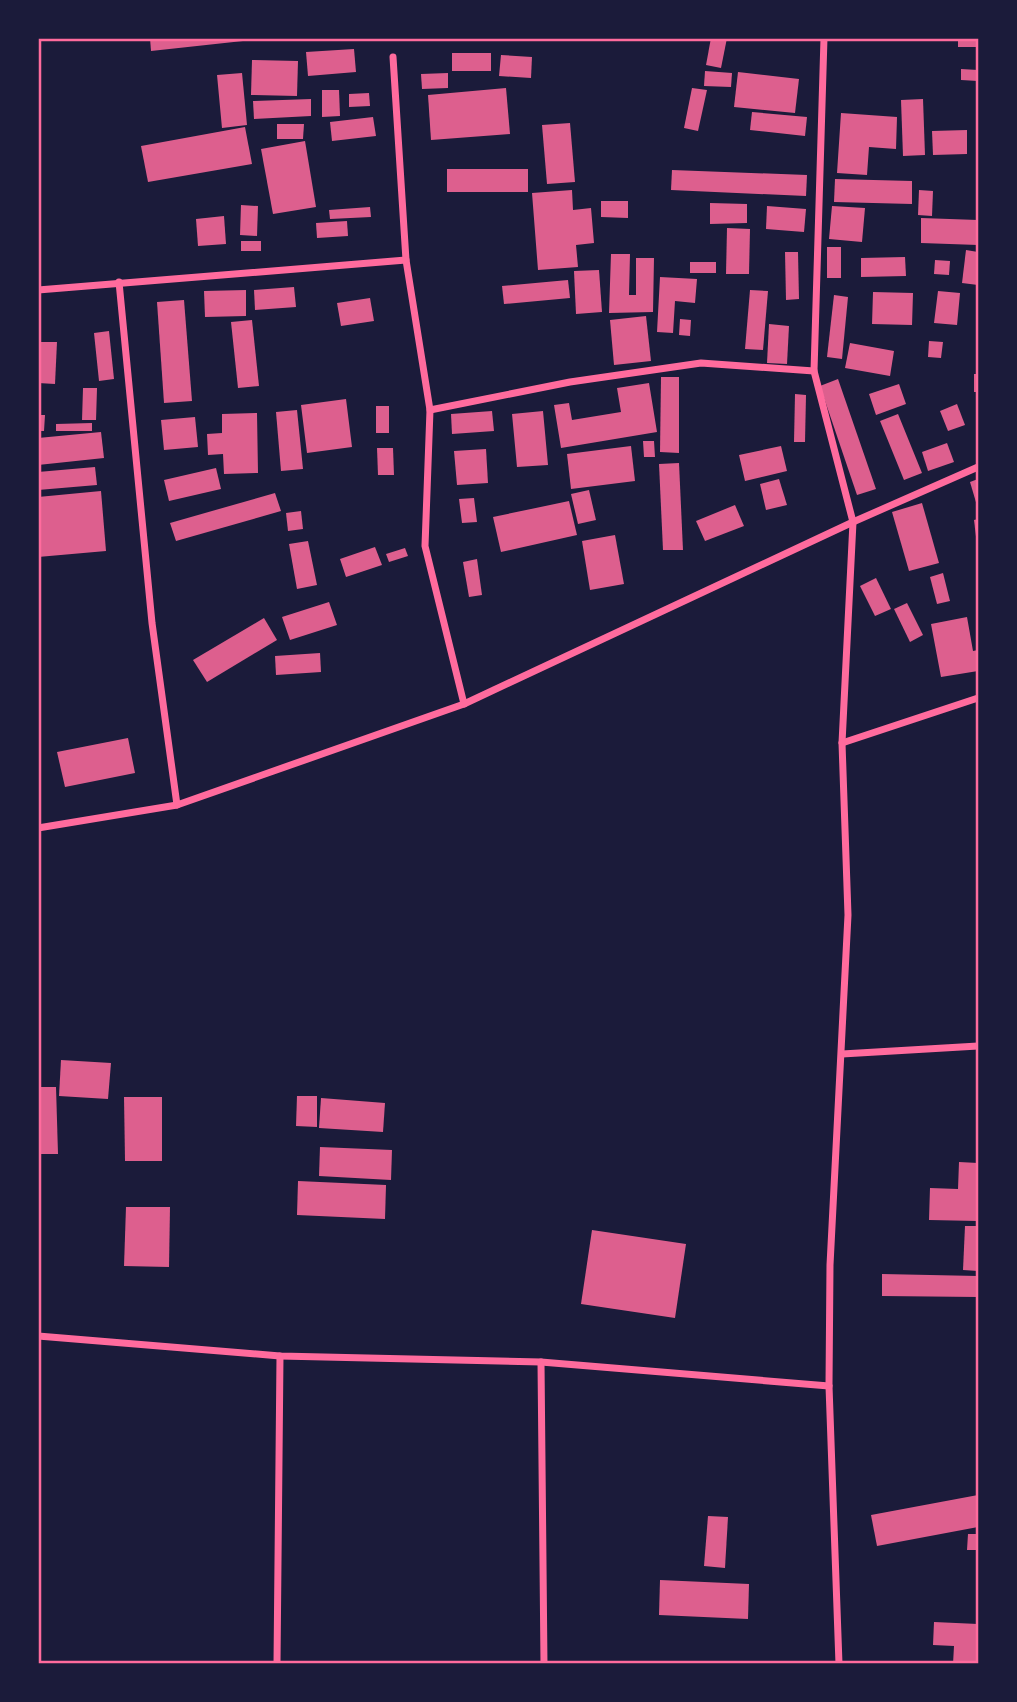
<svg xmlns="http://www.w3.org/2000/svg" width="1017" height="1702" font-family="Cabin,sans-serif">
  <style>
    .building { fill: #dd5f8e }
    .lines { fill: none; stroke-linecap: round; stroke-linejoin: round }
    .minor { stroke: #ff6b9d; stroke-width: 7 }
    .neatline { fill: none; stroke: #ff6b9d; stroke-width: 2.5 }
  </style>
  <rect width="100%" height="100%" fill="#1b1b3a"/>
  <g class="building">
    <path d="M150,38H243V41L151,51Z"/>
    <path d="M711,38H727L721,68L706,65Z"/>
    <path d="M958,38H977L976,47H958Z"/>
    <path d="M354,49L356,72L308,76L306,52Z"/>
    <rect x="452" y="53" width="39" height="18"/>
    <path d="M501,55L532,57L531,78L499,76Z"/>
    <path d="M252,60L298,61L297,96L251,95Z"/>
    <path d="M961,69L978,70V81L961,80Z"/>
    <path d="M705,71L732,73L731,87L704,86Z"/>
    <path d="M738,72L799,79L795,113L734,107Z"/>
    <path d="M242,73L247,125L222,128L217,75Z"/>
    <path d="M448,73V88L422,89L421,74Z"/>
    <path d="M506,88L510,134L431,140L428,95Z"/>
    <path d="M692,88L707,90L698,131L684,128Z"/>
    <path d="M322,90H339L340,116L322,117Z"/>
    <path d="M369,93L370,106L349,107V94Z"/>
    <path d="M311,99V116L254,119L253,101Z"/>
    <path d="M923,99L925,155L903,156L901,100Z"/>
    <path d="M752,112L807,117L805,136L750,130Z"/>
    <path d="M841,113L897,117L896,149L869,147L867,175L837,173Z"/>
    <path d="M373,117L376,136L332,141L330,122Z"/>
    <path d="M570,123L575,182L547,184L542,125Z"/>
    <path d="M277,124H304L303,139H277Z"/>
    <path d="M245,127L252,164L148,182L141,146Z"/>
    <path d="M967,130V154L933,155L932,131Z"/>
    <path d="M305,141L316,207L273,214L261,149Z"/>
    <rect x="447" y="169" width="81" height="23"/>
    <path d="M672,170L807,175L806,196L671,190Z"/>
    <path d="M835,179L912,181V204L834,202Z"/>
    <path d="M572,190L573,210L591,208L594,243L576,245L578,267L538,270L532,193Z"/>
    <path d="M919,190L933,191L932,216L918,215Z"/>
    <path d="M601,201H628V218L601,217Z"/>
    <path d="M710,203L747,204V223L710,224Z"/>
    <path d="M241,205L258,206L257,236L240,235Z"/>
    <path d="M767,206L806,209L804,232L766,229Z"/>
    <path d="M832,206L865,208L862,242L829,239Z"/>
    <path d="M370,207L371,217L330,219L329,210Z"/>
    <path d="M224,216L226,244L198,246L196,219Z"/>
    <path d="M921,218L978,220V245L921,243Z"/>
    <path d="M347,221L348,236L317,238L316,223Z"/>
    <path d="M727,228L750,229L749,274H726Z"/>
    <rect x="241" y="241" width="20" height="10"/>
    <rect x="827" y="247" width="14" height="31"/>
    <path d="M966,250L978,252V285L962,283Z"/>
    <path d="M785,252H798L799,299L786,300Z"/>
    <path d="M611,254H630L629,295H636V258H654L653,312L609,313Z"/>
    <path d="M905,257L906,276L861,277V258Z"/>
    <path d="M935,260L950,261L949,275L934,274Z"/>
    <rect x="690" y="262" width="26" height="11"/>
    <path d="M599,270L602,312L576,314L574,271Z"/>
    <path d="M660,277L697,279L695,303L675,301L673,333L657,332Z"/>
    <path d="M568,280L570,298L504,304L502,286Z"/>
    <path d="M294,287L296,307L255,310L254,290Z"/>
    <path d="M246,290V316L205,317L204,291Z"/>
    <path d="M750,290L768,291L763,350L745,349Z"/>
    <path d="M938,291L960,293L957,325L934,323Z"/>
    <path d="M873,292L913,293L912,325L872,324Z"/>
    <path d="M834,295L848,297L842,359L827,357Z"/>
    <path d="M370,298L374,321L341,326L337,303Z"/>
    <path d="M184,300L192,401L164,403L157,302Z"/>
    <path d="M646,316L651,361L614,365L610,320Z"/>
    <path d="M680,319L691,320L690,336L679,335Z"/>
    <path d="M252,320L259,386L238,388L231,322Z"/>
    <path d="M769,324L789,326L787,364L767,363Z"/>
    <path d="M109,331L114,379L99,381L94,333Z"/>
    <path d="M929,341L943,342L941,358L928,357Z"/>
    <path d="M38,342H57L55,384L38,383Z"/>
    <path d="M850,343L894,351L890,376L845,368Z"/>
    <rect x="974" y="374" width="4" height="18"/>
    <path d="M661,377H679V453L660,452Z"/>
    <path d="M838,379L876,489L857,495L820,386Z"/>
    <path d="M649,383L657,432L561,448L554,405L569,403L572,420L621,412L617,388Z"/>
    <path d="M899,384L906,404L876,415L869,394Z"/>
    <path d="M83,388H97L96,420H82Z"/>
    <path d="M795,394L806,395L805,442H794Z"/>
    <path d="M346,399L352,447L307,453L301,405Z"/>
    <path d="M957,404L965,425L948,431L940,411Z"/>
    <rect x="376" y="406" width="13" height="27"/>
    <path d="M297,410L303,469L281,471L276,412Z"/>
    <path d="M492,411L494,431L452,434L451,414Z"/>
    <path d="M543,411L548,465L517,467L512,414Z"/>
    <path d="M257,413L258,473L224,474L223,454L208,455L207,434L222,433V414Z"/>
    <path d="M898,414L922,473L904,480L880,421Z"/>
    <path d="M38,415H45L44,431H38Z"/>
    <path d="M195,417L198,447L164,450L161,420Z"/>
    <path d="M92,423V431H56V424Z"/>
    <path d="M101,432L104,458L38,465V438Z"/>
    <path d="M643,441H654L655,457H644Z"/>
    <path d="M947,443L954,462L928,471L922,452Z"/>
    <path d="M631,446L635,481L571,489L567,454Z"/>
    <path d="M781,446L787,471L745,481L739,455Z"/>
    <path d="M377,448H393L394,475H378Z"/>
    <path d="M486,449L488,483L457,485L454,451Z"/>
    <path d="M679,463L683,550H663L659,464Z"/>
    <path d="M95,467L97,485L38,490V472Z"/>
    <path d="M216,468L221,489L169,501L164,480Z"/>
    <path d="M779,479L787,505L766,510L760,484Z"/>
    <path d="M978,479V509L970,482Z"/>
    <path d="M589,490L596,520L578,524L571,494Z"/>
    <path d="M101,491L106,551L38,557V497Z"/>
    <path d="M275,493L281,511L176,541L170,523Z"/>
    <path d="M474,498L477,522L462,523L459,499Z"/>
    <path d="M569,501L577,535L501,552L493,517Z"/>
    <path d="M922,503L939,563L909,571L892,512Z"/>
    <path d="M735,505L744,526L705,541L696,521Z"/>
    <path d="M301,511L303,529L288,531L286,513Z"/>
    <path d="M978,519V545H977L974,520Z"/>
    <path d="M615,535L624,584L590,590L582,541Z"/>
    <path d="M308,541L317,585L297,589L289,544Z"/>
    <path d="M375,547L382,565L346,577L340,559Z"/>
    <path d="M405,548L408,556L389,562L386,554Z"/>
    <path d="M477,559L482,595L469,597L463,562Z"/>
    <path d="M943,573L950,601L937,604L930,577Z"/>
    <path d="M876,578L891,609L875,616L860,586Z"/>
    <path d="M329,602L337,625L290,640L282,617Z"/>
    <path d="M907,603L923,635L910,642L894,609Z"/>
    <path d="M967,617L973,651L978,650V671L941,677L931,624Z"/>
    <path d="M264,618L277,640L207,682L193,660Z"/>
    <path d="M320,653L321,672L276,675L275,656Z"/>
    <path d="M128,738L135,773L65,787L57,752Z"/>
    <path d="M61,1060L111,1063L108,1099L59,1096Z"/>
    <path d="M38,1087H56L58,1154H38Z"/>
    <path d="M297,1096H317V1127L296,1126Z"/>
    <path d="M124,1097H162V1161H125Z"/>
    <path d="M321,1098L385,1103L383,1132L319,1128Z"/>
    <path d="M320,1147L392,1150L391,1180L319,1176Z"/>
    <path d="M959,1162L978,1163V1221L929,1220L930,1188L958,1189Z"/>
    <path d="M298,1181L386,1185L385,1219L297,1215Z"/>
    <path d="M126,1207H170L169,1267L124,1266Z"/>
    <path d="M965,1226H978V1271L963,1270Z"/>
    <path d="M592,1230L686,1244L675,1318L581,1304Z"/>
    <path d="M882,1274L978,1276V1297L882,1296Z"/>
    <path d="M978,1495V1527L877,1546L871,1515Z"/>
    <path d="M708,1516L728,1517L725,1568L704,1566Z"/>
    <path d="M968,1534H978V1550H967Z"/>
    <path d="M660,1580L749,1584L748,1619L659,1615Z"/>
    <path d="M934,1622L978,1624V1664H953L954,1646L933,1645Z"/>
  </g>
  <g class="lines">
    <g class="minor">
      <path d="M824,38L814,371L853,522L842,743L848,915L830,1265L829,1386L839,1664"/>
      <path d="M393,57L406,260L430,410L425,546L464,704"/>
      <path d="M119,282L152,623L177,805"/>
      <path d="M38,290L406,260"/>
      <path d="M430,410L570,382L701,363L814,371"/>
      <path d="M842,743L978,698"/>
      <path d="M38,828L177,805L464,704L853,522L978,467"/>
      <path d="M842,1054L978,1046"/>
      <path d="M38,1336L280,1356L541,1362L829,1386"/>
      <path d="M541,1362L544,1664"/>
      <path d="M277,1664L280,1356"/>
    </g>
  </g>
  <rect width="1017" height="1702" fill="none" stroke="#1b1b3a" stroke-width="80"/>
  <rect x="40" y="40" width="937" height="1622" class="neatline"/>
</svg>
